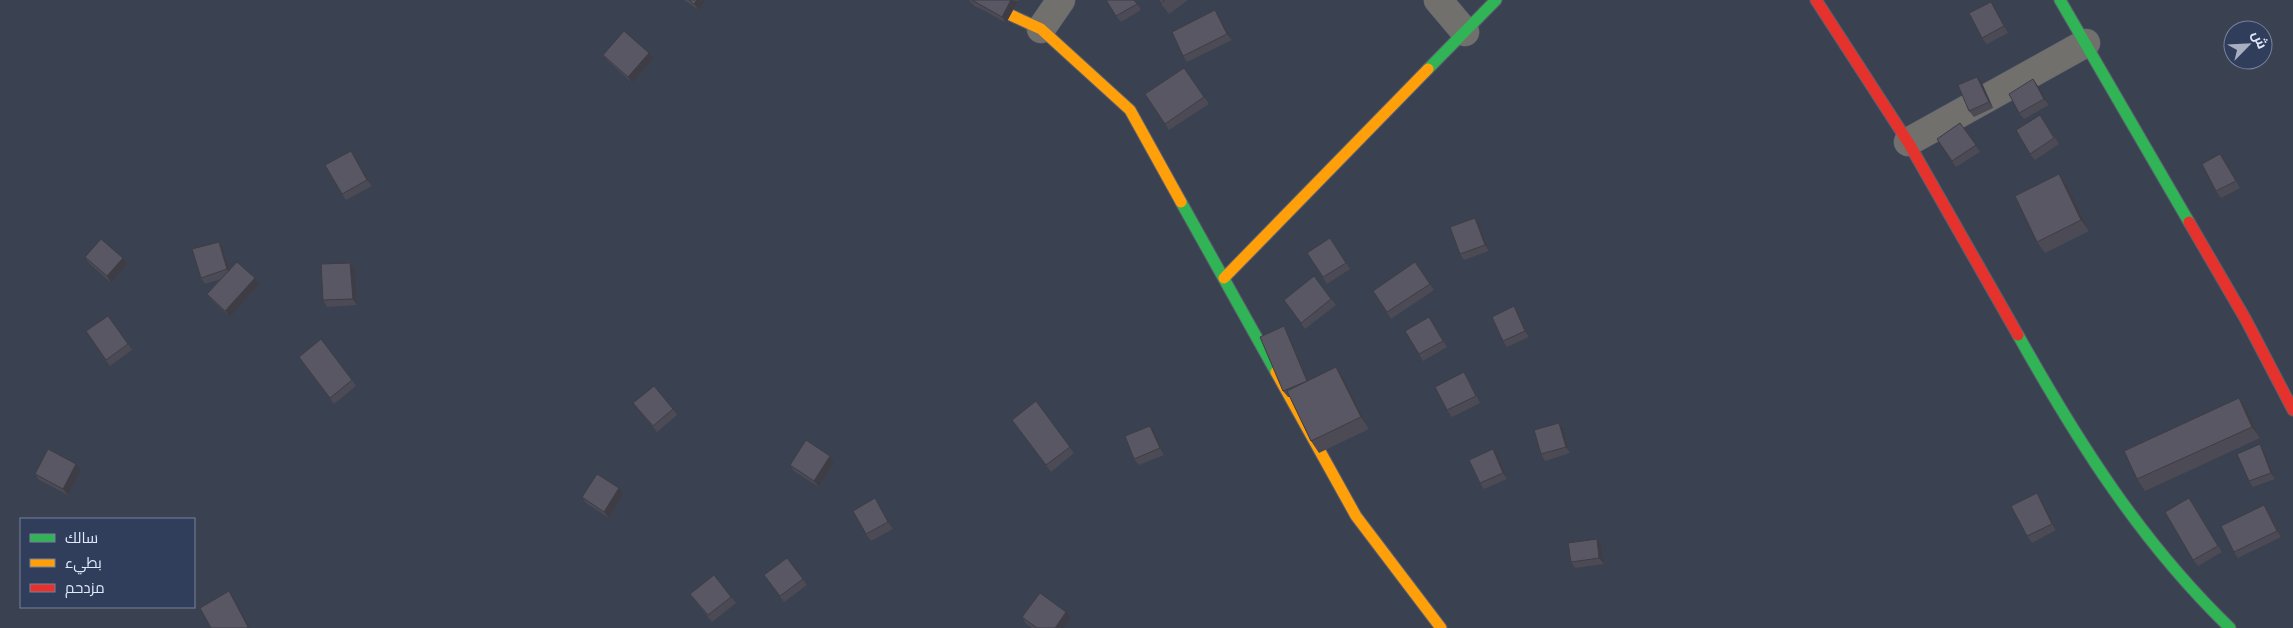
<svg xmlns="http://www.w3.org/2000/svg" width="2293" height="628" font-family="'Asap Condensed',Cairo,sans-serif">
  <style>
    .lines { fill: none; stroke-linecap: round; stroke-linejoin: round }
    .street-casing { stroke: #5a606e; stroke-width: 29 }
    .fast-casing { stroke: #5a606e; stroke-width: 13 }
    .slow-casing { stroke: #5a606e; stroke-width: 13 }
    .jam-casing { stroke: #5a606e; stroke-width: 13 }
    .street { stroke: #71706d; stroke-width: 28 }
    .fast { stroke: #30b455; stroke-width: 11 }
    .slow { stroke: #ff9f0a; stroke-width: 11 }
    .jam { stroke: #e5322d; stroke-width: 11 }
    .wall { fill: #4c4b55 }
    .shaded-wall { fill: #3e3d45 }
    .building { fill: #585763; stroke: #3e3d45 }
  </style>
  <rect width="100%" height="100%" fill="#3a4151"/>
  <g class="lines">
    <g class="street-casing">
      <g id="street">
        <path d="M1438,0L1465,32"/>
        <path d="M1041,29L1061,0"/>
        <path d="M1908,142L2086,43"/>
      </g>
    </g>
    <g class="fast-casing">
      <g id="fast">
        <path d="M2060,0L2189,222"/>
        <path d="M1428,69L1496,0"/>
        <path d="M1181,202L1276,372"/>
        <path d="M2018,335C2078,442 2141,542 2230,628"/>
      </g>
    </g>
    <g class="slow-casing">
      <g id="slow">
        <path d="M978,0L1041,29L1130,110L1181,202"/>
        <path d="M1224,278L1428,69"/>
        <path d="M1276,372L1356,516L1441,628"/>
      </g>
    </g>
    <g class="jam-casing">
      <g id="jam">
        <path d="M1816,0L1908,142L2018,335"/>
        <path d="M2189,222L2246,320L2293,410"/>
      </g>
    </g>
    <use href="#street" class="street"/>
    <use href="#fast" class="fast"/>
    <use href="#slow" class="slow"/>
    <use href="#jam" class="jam"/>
  </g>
  <g class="wall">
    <path d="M684,0H706L699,10Z"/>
    <path d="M969,0H1018V1L1006,23L971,3Z"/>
    <path d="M1135,0L1141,10L1121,22L1116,16Z"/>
    <path d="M1158,0H1188L1169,14Z"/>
    <path d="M1991,2L1995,8L2008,33L1987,44L1982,38Z"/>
    <path d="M1215,10L1219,16L1232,40L1187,62L1183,56Z"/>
    <path d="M603,55L653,59L632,83L608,61Z"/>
    <path d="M1184,68L1209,104L1169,130L1145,94Z"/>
    <path d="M2033,79L2049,105L2024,119L2019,113Z"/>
    <path d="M1982,83L1993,108L1974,117L1969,111Z"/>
    <path d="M2044,121L2059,144L2035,160L2030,154Z"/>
    <path d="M1960,123L1980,152L1956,167L1937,139Z"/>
    <path d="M351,151L372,186L346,200L342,194Z"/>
    <path d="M2220,154L2225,160L2240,188L2221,198L2216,191Z"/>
    <path d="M2059,174L2067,185L2089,231L2045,253L2037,242Z"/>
    <path d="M1475,218L1479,224L1489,251L1464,260L1460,254Z"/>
    <path d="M1330,238L1350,269L1327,284L1307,253Z"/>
    <path d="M219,242L223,248L230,269L255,278L259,285L230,317L212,300L207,294L221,279L205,284L201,278Z"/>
    <path d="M85,257L127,264L111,283L89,263Z"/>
    <path d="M1415,262L1434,290L1391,319L1373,291Z"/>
    <path d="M350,263L355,269L357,305L327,307L323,300Z"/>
    <path d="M1314,276L1336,305L1305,329L1284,300Z"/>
    <path d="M1514,306L1518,312L1529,337L1507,347L1503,341Z"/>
    <path d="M108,316L132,350L110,366L86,331Z"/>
    <path d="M1429,317L1447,347L1423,361L1419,354Z"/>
    <path d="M1284,326L1288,333L1308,381L1344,379L1369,429L1319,453L1311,441L1290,397H1288L1283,391Z"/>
    <path d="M303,363L352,380L356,386L334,404Z"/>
    <path d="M1468,379L1480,403L1452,417L1447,410Z"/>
    <path d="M2239,398L2247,410L2260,438L2145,491L2137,479Z"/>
    <path d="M1036,401L1074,453L1051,472L1016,426Z"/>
    <path d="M633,403L673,409L677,415L657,432Z"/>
    <path d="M1563,429L1570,453L1545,461L1541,454Z"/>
    <path d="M1155,432L1164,455L1139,465L1134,459Z"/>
    <path d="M2260,444L2264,450L2275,479L2253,487L2249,481Z"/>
    <path d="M1493,449L1498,455L1507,479L1484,489L1480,483Z"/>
    <path d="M830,456L834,462L819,487L794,471L790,465Z"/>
    <path d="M81,470L68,495L39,480L35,474Z"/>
    <path d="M2037,493L2041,499L2056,530L2032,543L2027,536Z"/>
    <path d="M623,495L609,518L586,503L582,497Z"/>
    <path d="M2189,498L2222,552L2198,566L2193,560Z"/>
    <path d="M879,504L893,529L871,541L866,534Z"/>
    <path d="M2268,511L2281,537L2238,558L2234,552Z"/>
    <path d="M1601,545L1604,564L1575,568L1571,562Z"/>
    <path d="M787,558L807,585L784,602L764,575Z"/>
    <path d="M690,594L731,597L736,603L712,622Z"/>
    <path d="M1066,612L1071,618L1064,628H1032L1026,624L1022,617Z"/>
  </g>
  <g class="shaded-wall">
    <path d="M697,0H706L699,10L694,4Z"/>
    <path d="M1011,0L1018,1L1006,23L1002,17Z"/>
    <path d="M1991,2L1995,8L2008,33L2004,26Z"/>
    <path d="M1215,10L1219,16L1232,40L1227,34Z"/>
    <path d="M649,53L653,59L632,83L628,77Z"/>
    <path d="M1977,77L1982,83L1993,108L1989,102Z"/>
    <path d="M2033,79L2038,86L2049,105L2044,99Z"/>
    <path d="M351,151L355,157L372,186L367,180Z"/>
    <path d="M2220,154L2225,160L2240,188L2236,181Z"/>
    <path d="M2059,174L2067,185L2089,231L2081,220Z"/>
    <path d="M1475,218L1479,224L1489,251L1485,245Z"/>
    <path d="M219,242L223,248L232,276L227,269Z"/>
    <path d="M123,258L127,264L111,283L107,276Z"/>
    <path d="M350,263L355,269L357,305L353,299Z"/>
    <path d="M255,278L259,285L230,317L225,311Z"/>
    <path d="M1514,306L1518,312L1529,337L1525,331Z"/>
    <path d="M1284,326L1288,333L1311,388L1307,381Z"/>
    <path d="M1336,367L1344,379L1369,429L1361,417Z"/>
    <path d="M2239,398L2247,410L2260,438L2252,427Z"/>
    <path d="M1559,423L1563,429L1570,453L1566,447Z"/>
    <path d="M1150,426L1155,432L1164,455L1160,448Z"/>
    <path d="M2260,444L2264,450L2275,479L2271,473Z"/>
    <path d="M1493,449L1498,455L1507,479L1503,473Z"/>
    <path d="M830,456L834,462L819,487L814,481Z"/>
    <path d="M76,464L81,470L68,495L63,489Z"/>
    <path d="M619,488L623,495L609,518L604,512Z"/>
    <path d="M2037,493L2041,499L2056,530L2052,524Z"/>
    <path d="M875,498L879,504L893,529L888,522Z"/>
    <path d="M2264,505L2268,511L2281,537L2277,531Z"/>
    <path d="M1597,539L1601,545L1604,564L1599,558Z"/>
    <path d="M229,591L233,598L250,628L248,627Z"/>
    <path d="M1066,612L1071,618L1064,628H1055Z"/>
  </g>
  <g class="building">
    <path d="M689,0H697L694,4Z"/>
    <path d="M972,0H1011L1002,17Z"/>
    <path d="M1106,0H1134L1137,4L1116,16Z"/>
    <path d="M1159,0H1165L1161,3Z"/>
    <path d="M1991,2L2004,26L1982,38L1969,13Z"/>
    <path d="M1215,10L1227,34L1183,56L1172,32Z"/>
    <path d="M624,31L649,53L628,77L603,55Z"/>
    <path d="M1184,68L1204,97L1165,124L1145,94Z"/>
    <path d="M1977,77L1989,102L1969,111L1958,85Z"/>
    <path d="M2033,79L2044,99L2019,113L2009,94Z"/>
    <path d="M2040,115L2054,138L2030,154L2016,130Z"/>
    <path d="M1960,123L1976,145L1952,161L1937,139Z"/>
    <path d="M351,151L367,180L342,194L325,165Z"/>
    <path d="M2220,154L2236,181L2216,191L2202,164Z"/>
    <path d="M2059,174L2081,220L2037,242L2015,196Z"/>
    <path d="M1475,218L1485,245L1460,254L1450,227Z"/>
    <path d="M1330,238L1346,263L1323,277L1307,253Z"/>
    <path d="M101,239L123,258L107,276L85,257Z"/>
    <path d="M219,242L227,269L201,278L192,249Z"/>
    <path d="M237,262L255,278L225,311L207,294Z"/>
    <path d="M1415,262L1430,284L1387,312L1373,291Z"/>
    <path d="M350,263L353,299L323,300L321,264Z"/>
    <path d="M1314,276L1331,299L1301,323L1284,300Z"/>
    <path d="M1514,306L1525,331L1503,341L1492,317Z"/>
    <path d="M108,316L128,344L106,360L86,331Z"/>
    <path d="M1429,317L1443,341L1419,354L1405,331Z"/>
    <path d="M1284,326L1307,381L1283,391L1260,337Z"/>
    <path d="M321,339L352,380L330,398L299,357Z"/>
    <path d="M1336,367L1361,417L1311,441L1287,391Z"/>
    <path d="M1464,372L1476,396L1447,410L1435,387Z"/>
    <path d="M654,386L673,409L653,426L633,403Z"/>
    <path d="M2239,398L2252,427L2137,479L2124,451Z"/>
    <path d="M1036,401L1070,447L1046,465L1012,420Z"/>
    <path d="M1559,423L1566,447L1541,454L1534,430Z"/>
    <path d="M1150,426L1160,448L1134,459L1125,436Z"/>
    <path d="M806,440L830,456L814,481L790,465Z"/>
    <path d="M2260,444L2271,473L2249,481L2237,454Z"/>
    <path d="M48,449L76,464L63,489L35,474Z"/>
    <path d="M1493,449L1503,473L1480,483L1469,460Z"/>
    <path d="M597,474L619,488L604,512L582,497Z"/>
    <path d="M2037,493L2052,524L2027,536L2011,506Z"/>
    <path d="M875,498L888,522L866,534L853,511Z"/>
    <path d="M2189,498L2218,546L2193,560L2165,512Z"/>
    <path d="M2264,505L2277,531L2234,552L2221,526Z"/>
    <path d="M1597,539L1599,558L1571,562L1568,543Z"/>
    <path d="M787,558L803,579L780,596L764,575Z"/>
    <path d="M714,575L731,597L708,615L690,594Z"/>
    <path d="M229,591L248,627L247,628H211L200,608Z"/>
    <path d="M1040,593L1066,612L1055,628H1037L1022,617Z"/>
  </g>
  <rect x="20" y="518" width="175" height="90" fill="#303d5b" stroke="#77829c"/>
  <rect x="30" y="534" width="25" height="8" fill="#30b455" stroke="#77829c"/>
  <text x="65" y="543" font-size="15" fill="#e1eafd">سالك</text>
  <rect x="30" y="559" width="25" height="8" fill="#ff9f0a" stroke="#77829c"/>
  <text x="65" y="568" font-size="15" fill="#e1eafd">بطيء</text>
  <rect x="30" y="584" width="25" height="8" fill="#e5322d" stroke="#77829c"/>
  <text x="65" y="593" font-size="15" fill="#e1eafd">مزدحم</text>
  <g transform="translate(2248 45) rotate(66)"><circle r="24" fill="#303d5b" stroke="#77829c"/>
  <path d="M0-4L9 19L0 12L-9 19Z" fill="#a7afc1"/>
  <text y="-8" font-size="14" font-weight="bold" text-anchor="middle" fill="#e1eafd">ش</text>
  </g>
</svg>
